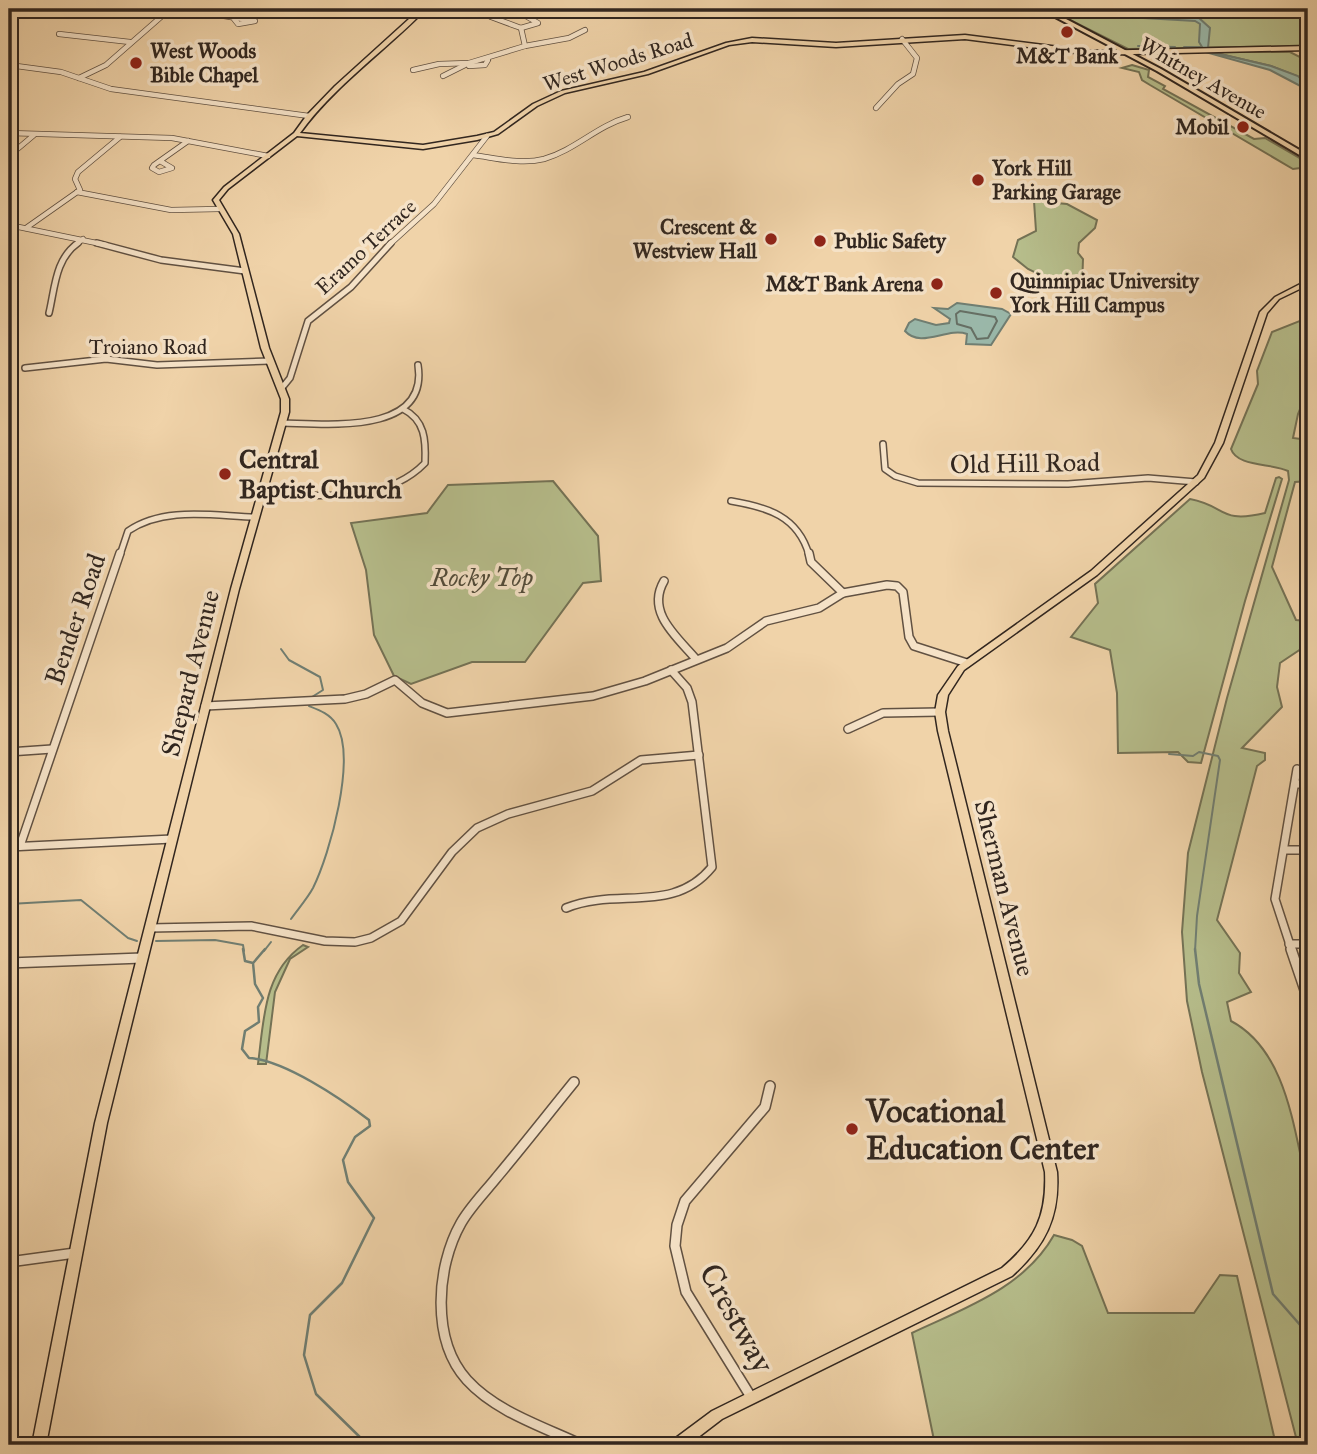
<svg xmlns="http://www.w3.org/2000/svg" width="1317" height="1454" font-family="'IM FELL Great Primer',serif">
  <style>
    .green { fill: #b6bd8b; stroke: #747255; stroke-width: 2 }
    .water { fill: #9ab8aa; stroke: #707e72; stroke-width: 2 }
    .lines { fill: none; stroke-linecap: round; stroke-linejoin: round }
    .shore { stroke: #666f64; stroke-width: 2 }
    .stream-far1 { stroke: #707e72; stroke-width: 2 }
    .stream { stroke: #707e72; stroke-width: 2.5 }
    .minor-far3-casing { stroke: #615142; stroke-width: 6 }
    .minor-far2-casing { stroke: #615142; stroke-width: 8 }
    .minor-far1-casing { stroke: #615142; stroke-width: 10 }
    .minor-casing { stroke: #615142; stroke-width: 12 }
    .major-casing { stroke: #31261f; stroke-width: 3 }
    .highway-casing { stroke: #31261f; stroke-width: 4 }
    .minor-far3 { stroke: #f5e2c7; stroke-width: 4.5 }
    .minor-far2 { stroke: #f5e2c7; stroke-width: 5 }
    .minor-far1 { stroke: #f5e2c7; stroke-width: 7 }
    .minor { stroke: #f5e2c7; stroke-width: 9 }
    .major { fill: #f0d3a9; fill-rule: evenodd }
    .highway { fill: #f0d3a9; fill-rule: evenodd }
    .poi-dot { fill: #8f2418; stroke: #f5e2c7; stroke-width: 2.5 }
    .labels { text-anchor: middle; stroke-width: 7; stroke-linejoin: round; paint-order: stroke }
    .far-poi-label { font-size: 21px; font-weight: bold; fill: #31261f; stroke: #f5e2c7; text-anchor: start }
    .far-street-label { font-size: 21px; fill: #31261f; stroke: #f5e2c7 }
    .poi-label { font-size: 26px; font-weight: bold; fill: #31261f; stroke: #f5e2c7; text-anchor: start }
    .street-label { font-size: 26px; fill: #31261f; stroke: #f5e2c7 }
    .park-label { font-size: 26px; font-style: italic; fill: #524c3a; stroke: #f5e2c7 }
    .near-poi-label { font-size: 32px; font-weight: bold; fill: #31261f; stroke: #f5e2c7; text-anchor: start }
    .near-street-label { font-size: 32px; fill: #31261f; stroke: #f5e2c7 }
  </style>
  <rect width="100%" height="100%" fill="#f0d3a9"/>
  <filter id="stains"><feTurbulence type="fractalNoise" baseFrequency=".00286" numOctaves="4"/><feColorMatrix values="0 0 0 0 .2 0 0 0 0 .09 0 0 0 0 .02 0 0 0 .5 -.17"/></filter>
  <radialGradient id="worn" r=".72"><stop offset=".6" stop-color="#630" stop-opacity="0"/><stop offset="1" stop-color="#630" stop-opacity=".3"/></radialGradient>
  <g class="green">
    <path d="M1060,9H1308V46L1128,49L1052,11Z"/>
    <path d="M1212,52H1290L1308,61V86L1297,76L1271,66Z"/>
    <path d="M1132,65L1149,70L1148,77L1165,86L1163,89L1254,139L1265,138L1308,163V167L1293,169L1150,85L1142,80L1139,72L1122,68Z"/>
    <path d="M1034,201L1067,204L1097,220L1095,228L1079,243L1078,253L1083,259L1082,287L1077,293L1028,269L1013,257L1018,240L1036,231Z"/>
    <path d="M1308,314V390L1298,414L1293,438L1308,440V481L1295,482L1272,567L1296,620L1308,621V649H1301L1280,663L1277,687L1282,707L1242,748L1265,753V760L1257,766L1217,920L1240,953L1239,973L1251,992L1227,1002L1231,1021C1282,1048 1292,1116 1303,1167L1308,1177V1445H1298L1202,1072L1187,1001L1182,932L1188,853L1227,698L1289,480L1288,471C1272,463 1237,467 1231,449L1258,384L1257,371L1272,332L1300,321Z"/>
    <path d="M1279,477L1282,479L1245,601L1201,763L1188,762L1178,752L1118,753L1117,693L1110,650L1071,637L1098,603L1095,584L1190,499C1227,506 1219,524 1265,513L1276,478Z"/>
    <path d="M553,481L598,536L601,581L583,583L525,662H472L411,684L394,676L374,635L366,570L351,523L427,513L448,485Z"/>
    <path d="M303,945L308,947L290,959L275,992L266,1064H258C264,1020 263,973 303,945Z"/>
    <path d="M1054,1235L1072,1240L1082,1246L1108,1313H1194L1220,1275L1237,1276L1276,1445H935L912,1333C965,1308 1024,1288 1054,1235Z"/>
  </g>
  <g class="water">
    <path d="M1080,9L1199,18L1210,28L1208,48L1211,52L1271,66L1298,76L1308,86V90L1270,70L1205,52L1199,42L1200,24L1195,21L1092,15Z"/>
    <path d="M957,303L1002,309L1011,314L991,345L966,344L967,334C947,327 921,349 905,331L909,323L915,319L936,325L949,323L950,319L934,308L948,309Z"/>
  </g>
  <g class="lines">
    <path class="shore" d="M960,311L995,317L997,321L988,338L977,339L971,328L957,324L956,314Z"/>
    <g class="stream-far1">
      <path d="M1186,16L1192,11L1190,9"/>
      <path d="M1138,46L1175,47"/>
      <path d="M1184,47H1201"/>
      <path d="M281,649L289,660L320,677L323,690L312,697"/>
      <path d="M1169,754L1193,756L1199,752L1218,756L1220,760L1197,916L1195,951"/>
      <path d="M9,904L81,900L128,938L137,941"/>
      <path d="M291,919C298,909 307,899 313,888C330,854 357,757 336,724C330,714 319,710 309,706"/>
      <path d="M156,941L215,940L243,945L244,951"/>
      <path d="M264,951L271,942"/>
    </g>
    <g class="stream">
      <path d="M243,949L245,961L253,963L255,984L263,998L258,1007L259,1022L245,1031L242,1049L249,1058C284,1060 340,1098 369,1120L370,1126L355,1137L343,1160L348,1182L374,1218L342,1283L310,1315L304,1355L316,1394L368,1445"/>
      <path d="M1195,949L1199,984L1273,1294L1308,1334"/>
      <path d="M254,962L265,949"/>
    </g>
    <g class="minor-far3-casing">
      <g id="minor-far3">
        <path d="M208,9L224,16L255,21L238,24L234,19"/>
        <path d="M489,9L487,14L491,17L521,28"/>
        <path d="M521,28L538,23L524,15L531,9"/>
        <path d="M59,34L130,42"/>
        <path d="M525,46L569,38L585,30"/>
        <path d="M9,65L61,72L111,89L309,116"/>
        <path d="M469,66L485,65L488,60"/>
        <path d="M413,70L439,64L469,63"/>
        <path d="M443,76L469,63L525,46L521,28"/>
        <path d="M79,78L106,65L170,9"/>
        <path d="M876,108L898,84L913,74L917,58L902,39"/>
        <path d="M9,133L172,138L268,156"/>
        <path d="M473,155C496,158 521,165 544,159C575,150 597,126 628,117"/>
        <path d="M9,156L34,135"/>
        <path d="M160,161L172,168L159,172L152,168L154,165L188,141"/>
        <path d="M77,192L171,210L219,209"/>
        <path d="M9,225L106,245"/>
        <path d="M26,228L80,190L75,179L78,172L120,137"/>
        <path d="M75,245L83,239"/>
        <path d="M389,245L434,204L487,136"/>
      </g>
    </g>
    <g class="minor-far2-casing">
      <g id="minor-far2">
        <path d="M97,243L161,260L245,271"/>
        <path d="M49,313C55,288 55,259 78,243"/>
        <path d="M25,368L106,359L157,365L270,361"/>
        <path d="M281,389L290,378L308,321L351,287L391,243"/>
        <path d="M283,423C328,424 429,435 418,365"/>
        <path d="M883,444L885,469L895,476L918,483L1068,484L1148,478L1196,482"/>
        <path d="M262,494C317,494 383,506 425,463C426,440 425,420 403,409"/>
        <path d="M731,501C767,507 798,516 809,555"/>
        <path d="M120,555L128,531C164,506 214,516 255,517"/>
      </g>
    </g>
    <g class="minor-far1-casing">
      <g id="minor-far1">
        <path d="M809,553L811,562L843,593"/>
        <path d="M664,581C646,612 676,636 695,658"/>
        <path d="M205,706L345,699L366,694L395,680L422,703L447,713L593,696L645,681L727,648L766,621L819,608L843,593L887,585L897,586L903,592L909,637L914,646L967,663"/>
        <path d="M848,729L883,713L940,712"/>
        <path d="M9,752L52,749"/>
        <path d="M1297,784H1308"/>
        <path d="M20,846L120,553"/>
        <path d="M9,847L172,839"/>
        <path d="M1285,850H1308"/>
        <path d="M566,908C618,887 673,915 712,867L692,702L687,688L671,670"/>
        <path d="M150,928L251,926L325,941L355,942L371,938L401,921L452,852L477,828L508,814L592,791L641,760L699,755"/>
        <path d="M1289,944H1308"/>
        <path d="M1292,951L1275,899L1297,769"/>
      </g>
    </g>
    <g class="minor-casing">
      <g id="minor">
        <path d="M1291,949L1308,999"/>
        <path d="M9,963L142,958"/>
        <path d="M574,1082C548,1114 523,1146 497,1177C485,1192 470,1207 461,1223C436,1267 431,1340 467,1380C496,1412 544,1427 582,1445"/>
        <path d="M9,1262L75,1253"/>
        <path d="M751,1397L686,1292L675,1246L677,1225L685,1201L765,1107L770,1086"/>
      </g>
    </g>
    <g class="major-casing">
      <g id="major">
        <path d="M420,9H426C385,51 335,85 300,133L423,145L477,136L494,132L533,104L561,91L644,72L726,43L752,38L836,43L965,35L1091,51L1308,46V50L1091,55L965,39L836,47L752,42L729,45L648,74L565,93L537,106L498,134L477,140L423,149L297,136L228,189L219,200L239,234L269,348L289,399V412L239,589L107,1123L46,1445H32L95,1123L231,589L281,412V399L261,348L233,234L213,200L224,187L294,133L307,115L335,86Z"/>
        <path d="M1308,280V285L1279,299L1267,313L1223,443L1204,478L1097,575L964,670L948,695L945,712L948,731L1057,1172C1060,1217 1045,1246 1012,1276L722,1419L688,1445H671L673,1440L712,1411L1002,1268C1035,1240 1047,1216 1045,1172L938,731L935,712L938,695L958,666L1091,571L1198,475L1215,443L1260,312L1275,297Z"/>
      </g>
    </g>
    <g class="highway-casing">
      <path id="highway" d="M1040,9H1047L1161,69L1308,155V160L1157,71Z"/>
    </g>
    <use href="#minor-far3" class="minor-far3"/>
    <use href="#minor-far2" class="minor-far2"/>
    <use href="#minor-far1" class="minor-far1"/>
    <use href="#minor" class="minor"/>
    <use href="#major" class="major"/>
    <use href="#highway" class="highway"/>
  </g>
  <g class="poi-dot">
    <circle cx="1067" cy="32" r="7"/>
    <circle cx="136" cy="63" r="7"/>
    <circle cx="1243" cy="127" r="7"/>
    <circle cx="978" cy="180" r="7"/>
    <circle cx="771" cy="239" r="7"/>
    <circle cx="820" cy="241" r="7"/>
    <circle cx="937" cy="284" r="7"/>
    <circle cx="996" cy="293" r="7"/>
    <circle cx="225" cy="474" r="7"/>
    <circle cx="852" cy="1129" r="7"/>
  </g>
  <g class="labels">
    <g class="far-poi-label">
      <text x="150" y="58">West Woods<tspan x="150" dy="24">Bible Chapel</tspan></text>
      <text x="1067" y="63" text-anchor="middle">M&amp;T Bank</text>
      <text x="1229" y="134" text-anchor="end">Mobil</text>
      <text x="992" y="175">York Hill<tspan x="992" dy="24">Parking Garage</tspan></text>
      <text x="757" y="234" text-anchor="end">Crescent &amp;<tspan x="757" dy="24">Westview Hall</tspan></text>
      <text x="834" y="248">Public Safety</text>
      <text x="1010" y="288">Quinnipiac University<tspan x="1010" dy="24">York Hill Campus</tspan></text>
      <text x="923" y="291" text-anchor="end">M&amp;T Bank Arena</text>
    </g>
    <g class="far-street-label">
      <text transform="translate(618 62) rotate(-17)" y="7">West Woods Road</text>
      <text transform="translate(1203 78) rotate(30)" y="7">Whitney Avenue</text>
      <text transform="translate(366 247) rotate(-43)" y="7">Eramo Terrace</text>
      <text x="148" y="354">Troiano Road</text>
    </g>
    <g class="poi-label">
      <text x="239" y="468">Central<tspan x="239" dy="30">Baptist Church</tspan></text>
    </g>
    <g class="street-label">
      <text transform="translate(1025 463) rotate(-1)" y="9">Old Hill Road</text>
      <text transform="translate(75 619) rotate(-71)" y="9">Bender Road</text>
      <text transform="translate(190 673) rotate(-76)" y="9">Shepard Avenue</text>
      <text transform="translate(1005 888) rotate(76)" y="9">Sherman Avenue</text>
    </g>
    <g class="park-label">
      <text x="482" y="586">Rocky Top</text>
    </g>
    <g class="near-poi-label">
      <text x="866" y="1122">Vocational<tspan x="866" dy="37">Education Center</tspan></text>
    </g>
    <g class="near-street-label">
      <text transform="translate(737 1318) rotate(61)" y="11">Crestway</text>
    </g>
  </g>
  <rect width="1317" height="1454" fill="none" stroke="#f0d3a9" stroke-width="35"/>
  <rect x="10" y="10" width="1296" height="1433" fill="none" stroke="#31261f" stroke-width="3.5"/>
  <rect x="18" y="18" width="1282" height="1419" fill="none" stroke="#31261f" stroke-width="2"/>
  <rect width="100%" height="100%" filter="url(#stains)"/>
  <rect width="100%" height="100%" fill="url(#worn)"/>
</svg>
